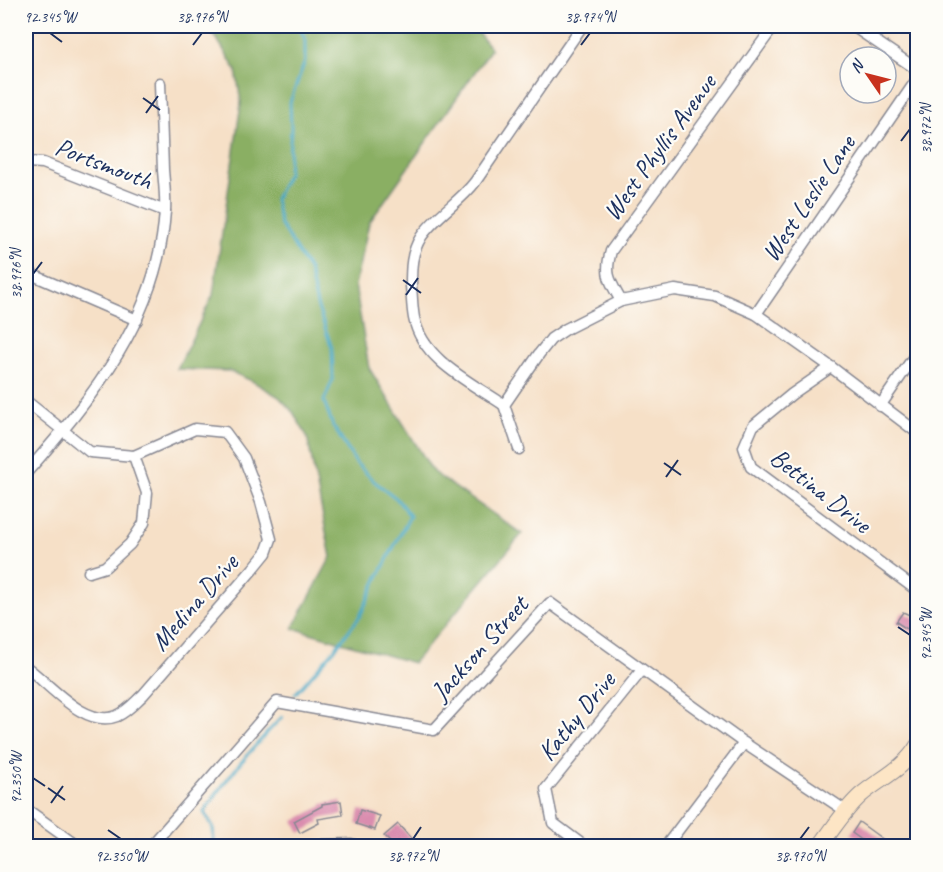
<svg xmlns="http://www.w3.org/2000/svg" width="943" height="872" font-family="Caveat,sans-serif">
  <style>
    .forest { fill: #8aaf63; stroke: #526f60; stroke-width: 1.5 }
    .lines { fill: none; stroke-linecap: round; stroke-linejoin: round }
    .stream { stroke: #45a7c5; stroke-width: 3 }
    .building { fill: #da8daf }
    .street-casing { stroke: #888892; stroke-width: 13 }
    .secondary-casing { stroke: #888892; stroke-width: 17 }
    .street { stroke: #fff; stroke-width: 10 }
    .secondary { stroke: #fde5c5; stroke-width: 15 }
    .ticks { fill: none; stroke: #1b2f5e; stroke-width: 2 }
    .labels { text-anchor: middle; stroke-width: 4.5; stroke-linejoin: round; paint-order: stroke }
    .street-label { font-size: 26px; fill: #1b2f5e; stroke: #fdfcf7 }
    .neatline { fill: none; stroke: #1b2f5e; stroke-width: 2 }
    .ticks-label { font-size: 15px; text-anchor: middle; fill: #1b2f5e }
  </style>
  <rect width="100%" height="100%" fill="#fdfcf7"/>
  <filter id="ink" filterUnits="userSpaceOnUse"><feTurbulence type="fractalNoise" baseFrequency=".0167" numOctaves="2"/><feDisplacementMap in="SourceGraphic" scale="12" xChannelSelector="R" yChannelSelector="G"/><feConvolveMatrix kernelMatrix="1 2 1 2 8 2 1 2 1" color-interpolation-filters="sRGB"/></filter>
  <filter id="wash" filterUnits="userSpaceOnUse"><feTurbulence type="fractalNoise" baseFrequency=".008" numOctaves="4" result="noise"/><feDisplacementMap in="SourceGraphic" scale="24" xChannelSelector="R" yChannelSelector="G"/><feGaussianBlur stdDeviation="1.35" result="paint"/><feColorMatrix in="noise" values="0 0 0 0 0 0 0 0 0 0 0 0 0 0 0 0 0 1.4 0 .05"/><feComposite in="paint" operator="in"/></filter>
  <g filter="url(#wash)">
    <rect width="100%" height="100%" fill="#f6e0c7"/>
    <path class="forest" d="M203,26H473L491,49L369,223L355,285L369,368L433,472L522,534L413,663L293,628L331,557L307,436L293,412L279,397L252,381L229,371L177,369L213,295L241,103L236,70L217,39Z"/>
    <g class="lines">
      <g class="stream">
        <path d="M295,694L334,650L360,616L378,577L410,516L396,498L375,482L356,463L333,426L324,401L333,379L332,348L317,305L309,270L280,224L275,199L288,173L291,128L290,102L305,61V39L299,26"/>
        <path d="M214,846L213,827L204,812C227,777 253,747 282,717"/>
      </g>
    </g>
    <g id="blocks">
      <g class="building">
        <path d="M903,612L918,619V636L896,622Z"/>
        <path d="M341,801L343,815L318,819L319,823L300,833L294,821L322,806V804Z"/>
        <path d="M360,810L380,816L375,830L356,824Z"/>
        <path d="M859,822L892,846H870L852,833Z"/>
        <path d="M398,824L415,843L411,846H394L384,836Z"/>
      </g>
    </g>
  </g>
  <g filter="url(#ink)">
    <use href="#blocks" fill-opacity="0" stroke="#888892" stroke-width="1.5"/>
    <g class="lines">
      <g class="street-casing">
        <g id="street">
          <path d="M853,26L918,70"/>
          <path d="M26,162L43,163L165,211"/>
          <path d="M26,272L137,320"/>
          <path d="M621,301C610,281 604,275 611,251L774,26"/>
          <path d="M756,314L918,78"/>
          <path d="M831,367L792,394L753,426L744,447L751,467L918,591"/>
          <path d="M26,401L90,452L134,456L195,429L225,432L244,458L261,502L271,539L266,553L253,569L143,695C135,702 128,711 117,716C85,729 50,684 26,667"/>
          <path d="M504,405L539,354L551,339L566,329L621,301L675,290L715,296L756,314L831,367L918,433"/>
          <path d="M504,405C472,383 422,360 414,318C412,308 412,296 411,286C411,268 411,253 421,237C435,216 460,202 475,182L582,26"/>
          <path d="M504,405L519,449"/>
          <path d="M880,406L918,351"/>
          <path d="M26,473C94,396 158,318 165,211C166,198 164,183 163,170C162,141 161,112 160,83"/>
          <path d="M89,572L105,567L130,544L144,523L147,493L134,456"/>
          <path d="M26,809L78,846"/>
          <path d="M151,846L277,702L434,730L550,603L744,743L846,811"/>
          <path d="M320,846L322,845L351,844L357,846"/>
          <path d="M584,846L553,823L546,789L642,670"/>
          <path d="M666,846L744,743"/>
        </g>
      </g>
      <g class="secondary-casing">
        <path id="secondary" d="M820,846C833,829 845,809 861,795C881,778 904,769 918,745"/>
      </g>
      <use href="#street" class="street"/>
      <use href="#secondary" class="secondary"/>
    </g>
  </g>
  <path class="ticks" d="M50,33L62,42M193,45L202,33M581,45L590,33M143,98L160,110M146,113L158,96M901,141L910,129M33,274L42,262M403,280L421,293M406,295L418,278M664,463L681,475M666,477L678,460M898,627L910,635M33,778L45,786M48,788L65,800M51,803L63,786M108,830L121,839M413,839L421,827M800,839L809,827"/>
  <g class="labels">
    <g class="street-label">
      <text transform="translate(659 147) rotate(-54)" y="9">West Phyllis Avenue</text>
      <text transform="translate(104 163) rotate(21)" y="9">Portsmouth</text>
      <text transform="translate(808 198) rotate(-56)" y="9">West Leslie Lane</text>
      <text transform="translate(821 490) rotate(38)" y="9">Bettina Drive</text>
      <text transform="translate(194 602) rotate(-49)" y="9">Medina Drive</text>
      <text transform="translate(479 648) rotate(-48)" y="9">Jackson Street</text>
      <text transform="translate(576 716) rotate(-51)" y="9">Kathy Drive</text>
    </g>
  </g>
  <rect width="943" height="872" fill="none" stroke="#fdfcf7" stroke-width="66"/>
  <g transform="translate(868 75) rotate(305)"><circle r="28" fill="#fdfcf7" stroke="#a3aaba" stroke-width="1.5"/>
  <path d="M0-4.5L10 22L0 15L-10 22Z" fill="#c8321e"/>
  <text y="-9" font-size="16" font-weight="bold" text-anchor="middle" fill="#1b2f5e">N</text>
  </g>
  <rect x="33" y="33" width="877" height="806" class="neatline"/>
  <g class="ticks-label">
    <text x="50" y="22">92.345°W</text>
    <text x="202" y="22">38.976°N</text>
    <text x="590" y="22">38.974°N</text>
    <text transform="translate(926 129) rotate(-90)" y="5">38.972°N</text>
    <text transform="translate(16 274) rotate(-90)" y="5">38.976°N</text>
    <text transform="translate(926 635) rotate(-90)" y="5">92.345°W</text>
    <text transform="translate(16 778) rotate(-90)" y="5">92.350°W</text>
    <text x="121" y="861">92.350°W</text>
    <text x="413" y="861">38.972°N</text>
    <text x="800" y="861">38.970°N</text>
  </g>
</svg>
